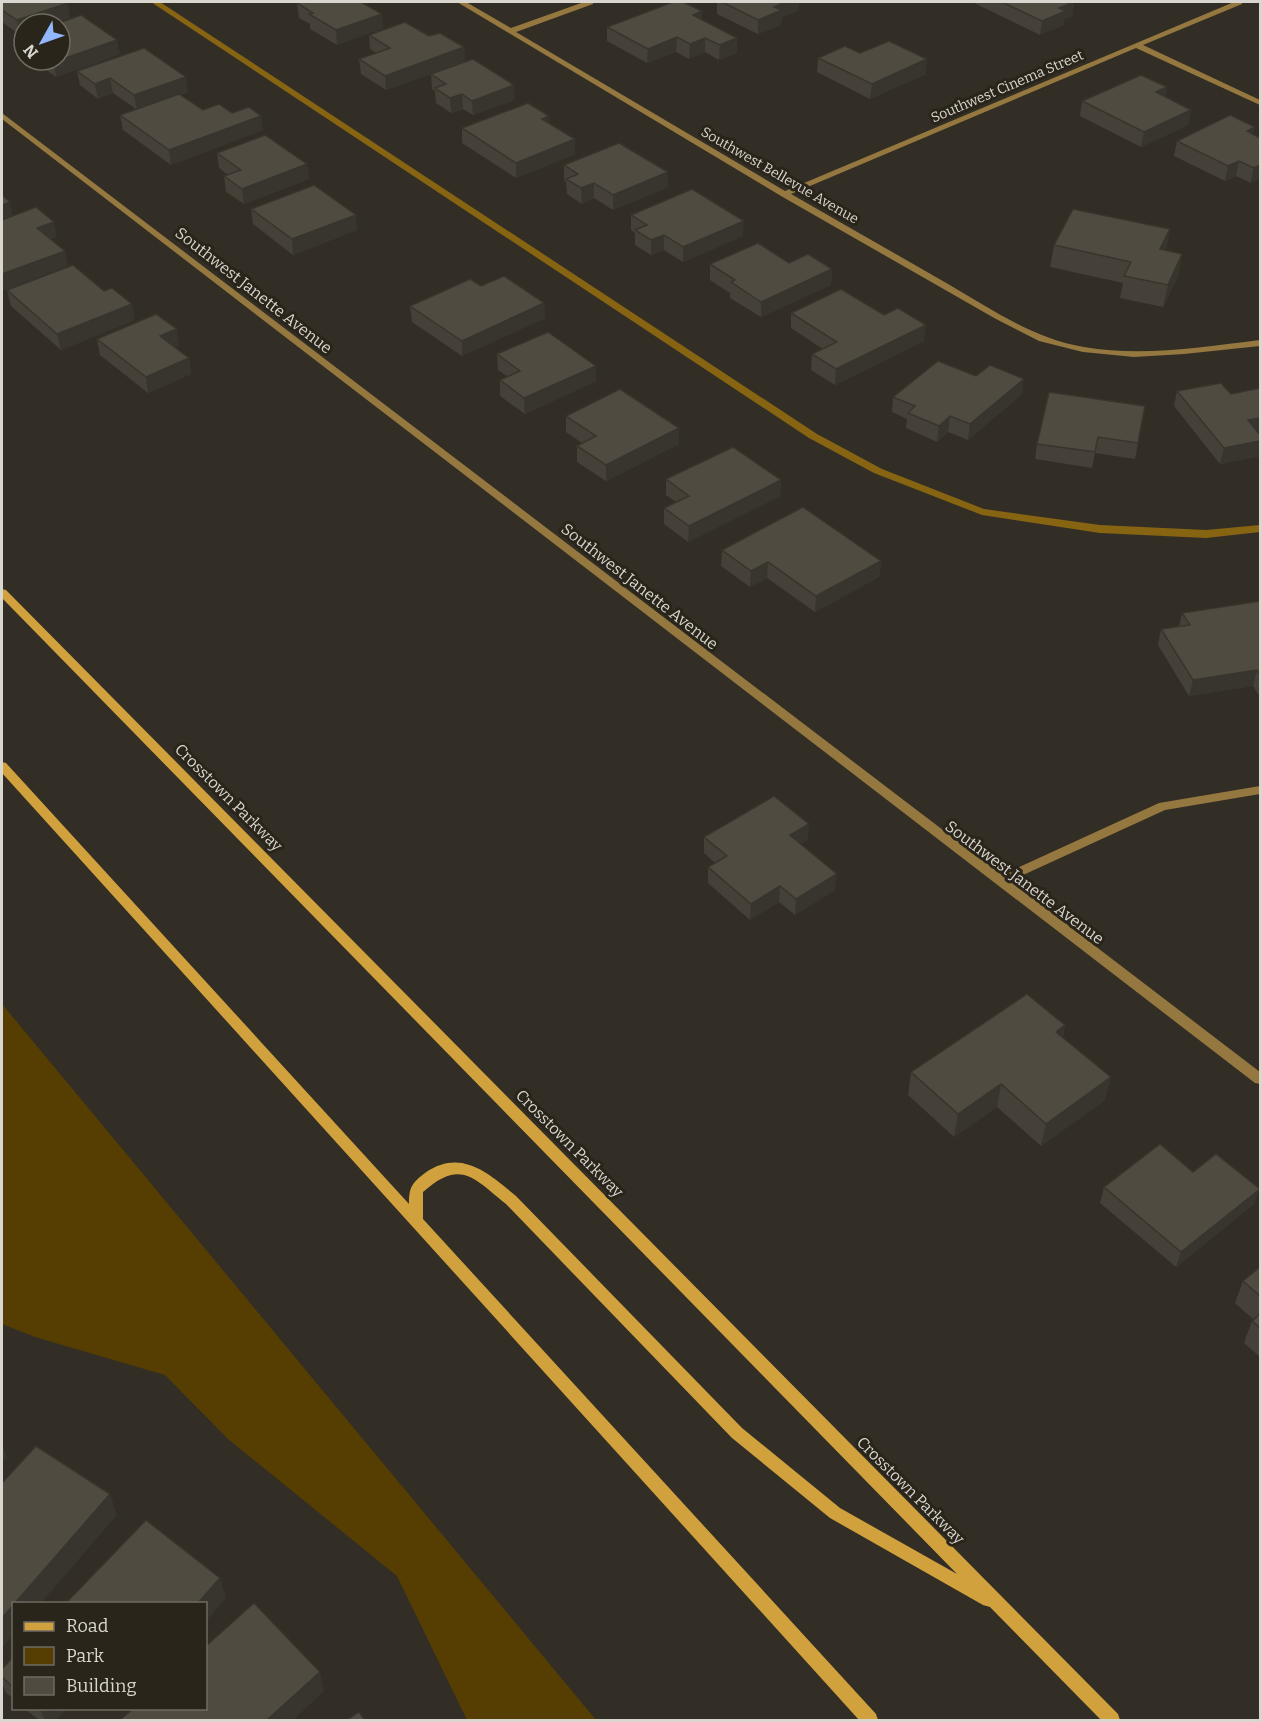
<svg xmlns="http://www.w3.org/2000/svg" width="1262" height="1722" font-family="Bitter,serif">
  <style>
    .green { fill: #563e02 }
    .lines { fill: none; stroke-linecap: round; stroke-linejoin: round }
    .stream { fill: #866412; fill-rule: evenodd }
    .street { fill: #95783f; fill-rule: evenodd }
    .secondary { fill: #d0a13d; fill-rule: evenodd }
    .wall { fill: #454038 }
    .shaded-wall { fill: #38342e }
    .building { fill: #504b41; stroke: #38342e; stroke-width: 1.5 }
    .labels { text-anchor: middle; stroke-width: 6; stroke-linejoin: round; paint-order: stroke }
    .far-street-label { font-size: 14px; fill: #d9d5cf; stroke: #29251b }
    .street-label { font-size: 16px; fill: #d9d5cf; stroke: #29251b }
  </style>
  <rect width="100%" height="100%" fill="#332e25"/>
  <path class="green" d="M2,1004L596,1720H467L397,1576L228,1439L165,1375L35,1337L2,1324Z"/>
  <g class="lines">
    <path class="stream" d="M151,2H160L817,434L882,469L984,509L1100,525L1206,530L1260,525V532L1206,538L1100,533L982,515L874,473L809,438Z"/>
    <g class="street">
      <path d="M457,2H466L511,28L584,2H593V4L516,32L785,191L1234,2H1242V4L1143,45L1260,100V105L1136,48L791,194C843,224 896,254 948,284C991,309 1034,339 1084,347C1142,357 1202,347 1260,340V346L1184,354L1134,357L1083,352L1039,341L996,319L781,196Z"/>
      <path d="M2,113L1002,875L1159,803L1260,786V794L1165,810L1010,881L1260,1072V1084L1255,1083L2,119Z"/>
    </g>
    <path class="secondary" d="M2,589L6,590L1118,1714L1120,1720H1101L990,1607L983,1605L830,1518L732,1438L506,1204C473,1177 460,1159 423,1192V1219L876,1714L878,1720H859L2,773V762L6,763L409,1204C409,1187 412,1183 425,1173C461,1148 488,1173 516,1196L742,1428L840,1508L957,1574L2,598Z"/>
  </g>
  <g class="wall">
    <path d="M2,2L70,18L24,24V34L20,35L2,22Z"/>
    <path d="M717,2H799V10L782,17L781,25L758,34L717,14Z"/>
    <path d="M972,2H1074L1072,16L1064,19V25L1040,35Z"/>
    <path d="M297,3L383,28L337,45L310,29V24L299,18Z"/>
    <path d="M702,20L737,53L719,60L705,52L689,59L676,52L647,63L607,41V27Z"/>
    <path d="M24,35V54L21,51L18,37Z"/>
    <path d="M369,35L429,36L464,47L465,62L386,90L361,74L359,59L376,53L370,49Z"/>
    <path d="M860,53L926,74L870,99L817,72L818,58Z"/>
    <path d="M120,54L56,77L33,60H60Z"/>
    <path d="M77,71L188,92L180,95L203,110L232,113L263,130L171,165L123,130L120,115L136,109L113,93L98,99L80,85Z"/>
    <path d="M431,74L515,100L473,115L463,109L451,113L436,103L435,91L432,89Z"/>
    <path d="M1082,101L1191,110L1188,125L1141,147L1080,116Z"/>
    <path d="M549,124L575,154L516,178L462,143V128Z"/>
    <path d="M1254,135L1260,138L1251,183L1236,176L1225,181L1174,156L1177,141Z"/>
    <path d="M217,153L307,164L309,179L244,204L226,192L224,176L228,175L219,168Z"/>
    <path d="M564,165L668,172V187L613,210L594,198L582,204L567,194L566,182L564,180Z"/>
    <path d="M251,209L357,230L293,255L253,224Z"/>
    <path d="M631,215L743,236L683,262L664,250L651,255L635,245V233L631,230Z"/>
    <path d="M1170,229L1166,250L1182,254L1178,276L1163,307L1120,298L1123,283L1050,267L1054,245Z"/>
    <path d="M789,263L832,269L831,285L761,317L730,298V293L710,280V264Z"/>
    <path d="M481,286L544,303L545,318L462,356L412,322L410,306Z"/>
    <path d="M7,290L135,320L61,350L11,306Z"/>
    <path d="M791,313L924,341L835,385L811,370L812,354L823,349L791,328Z"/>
    <path d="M97,339L179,345L174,347L189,358L191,374L148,393L100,355Z"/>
    <path d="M497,354L596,366V381L525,414L500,396V380L507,376L498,370Z"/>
    <path d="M976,376L1022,394L968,440L948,432L937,442L906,428L907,419L892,412L893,397Z"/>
    <path d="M1177,391L1259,434L1260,435V456L1220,464L1174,406Z"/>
    <path d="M1145,406L1135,459L1095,453L1092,468L1035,459L1037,444Z"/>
    <path d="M566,416L679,428V444L606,481L577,462V446L582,443L566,432Z"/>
    <path d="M666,479L781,480L780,496L688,542L664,524V508L676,502L666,495Z"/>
    <path d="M722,550L881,561L879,577L815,612L767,578L750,587L721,566Z"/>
    <path d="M1260,602V697L1253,686L1189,696L1158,645L1161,629L1179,626L1182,613Z"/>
    <path d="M809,824L807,840L801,844L835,890L795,915L779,902L750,920L708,883V867L715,863L704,853V837Z"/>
    <path d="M1065,1025L1063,1037L1105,1100L1041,1146L997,1107L954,1137L908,1095L911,1072Z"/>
    <path d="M1193,1172L1254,1204L1176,1267L1100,1203L1104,1187Z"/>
    <path d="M1260,1267V1357L1244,1343L1252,1321L1254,1320L1235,1303L1243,1281Z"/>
    <path d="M14,1656V1699L6,1693L2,1683V1669Z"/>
    <path d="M24,1708H67L56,1720H39Z"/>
  </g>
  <g class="shaded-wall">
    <path d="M786,2H799V10L782,17L781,25L758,34V20L774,7Z"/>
    <path d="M1074,2L1072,16L1064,19V25L1040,35L1042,21L1059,8Z"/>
    <path d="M68,3L70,18L52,24H24V34L20,35L17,20Z"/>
    <path d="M702,11V26L693,15Z"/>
    <path d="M382,14L383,28L337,45L336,30Z"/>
    <path d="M677,37L676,52L647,63L648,49Z"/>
    <path d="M705,38V52L689,59L690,44Z"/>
    <path d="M737,38V53L719,60L720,45Z"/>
    <path d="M117,40L120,54L56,77L54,62Z"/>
    <path d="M464,47L465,62L386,90L385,76Z"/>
    <path d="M927,59L926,74L870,99L872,84Z"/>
    <path d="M186,77L188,92L137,110L134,95Z"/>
    <path d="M110,78L113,93L98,99L95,84Z"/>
    <path d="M514,85L515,100L473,115L472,101Z"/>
    <path d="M1167,87L1165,102L1156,92Z"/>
    <path d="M462,94L463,109L451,113L450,98Z"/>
    <path d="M1191,110L1188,125L1141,147L1144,132Z"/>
    <path d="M261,116L263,130L171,165L169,150Z"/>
    <path d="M549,116L550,131L542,119Z"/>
    <path d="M1255,127L1252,142L1247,131Z"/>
    <path d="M575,139V154L516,178V163Z"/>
    <path d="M1239,161L1236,176L1225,181L1228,166Z"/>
    <path d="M307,164L309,179L244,204L242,189Z"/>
    <path d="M1260,165V178L1251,183L1254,168Z"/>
    <path d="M668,172V187L613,210V195Z"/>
    <path d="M594,183V198L582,204L581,188Z"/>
    <path d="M10,202L13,217L2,221V205Z"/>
    <path d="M356,215L357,230L293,255L292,239Z"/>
    <path d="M744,221L743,236L683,262V247Z"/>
    <path d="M54,222L57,237L40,243L37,228Z"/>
    <path d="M1170,229L1166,251L1160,249Z"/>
    <path d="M664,235V250L651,255V240Z"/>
    <path d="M65,251L68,266L2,291V274Z"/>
    <path d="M1182,254L1178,276L1163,307L1168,285Z"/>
    <path d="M832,269L831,285L761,317V302Z"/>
    <path d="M544,303L545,318L462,356V341Z"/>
    <path d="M132,304L135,320L61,350L57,334Z"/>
    <path d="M926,325L924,341L835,385L836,369Z"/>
    <path d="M177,329L179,345L163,352L160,336Z"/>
    <path d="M189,358L191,374L148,393L146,377Z"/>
    <path d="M596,366V381L525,414L524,398Z"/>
    <path d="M1024,379L1022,394L968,440L970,424Z"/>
    <path d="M950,416L948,432L937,442L939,426Z"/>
    <path d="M1260,418V433L1244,436L1248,420Z"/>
    <path d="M679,428V444L606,481V465Z"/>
    <path d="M1260,441V456L1220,464L1224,448Z"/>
    <path d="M781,480L780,496L688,542L689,526Z"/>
    <path d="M881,561L879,577L815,612L816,596Z"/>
    <path d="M768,562L767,578L750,587L751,571Z"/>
    <path d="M1257,670L1253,686L1189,696L1193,680Z"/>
    <path d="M809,824L807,840L789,852L790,835Z"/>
    <path d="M837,874L835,890L795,915L796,899Z"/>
    <path d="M780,886L779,902L750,920L751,904Z"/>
    <path d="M1065,1025L1060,1049L1056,1032Z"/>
    <path d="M1111,1077L1105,1100L1041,1146L1046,1124Z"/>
    <path d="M1001,1084L997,1107L954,1137L958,1114Z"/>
    <path d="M1260,1189L1254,1204L1176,1267L1181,1252Z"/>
    <path d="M2,1444L7,1457L2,1463Z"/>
    <path d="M110,1494L117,1515L40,1604H14Z"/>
    <path d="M220,1578L226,1598L206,1621V1604H197Z"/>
    <path d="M14,1604V1634L2,1648V1618Z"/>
    <path d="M320,1672L324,1691L293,1720H267Z"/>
    <path d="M40,1708H67L56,1720H45L40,1709Z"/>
  </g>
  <g class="building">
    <path d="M2,2H65L68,3L17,20L2,10Z"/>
    <path d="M302,2H361L382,14L336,30L309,14L313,13L297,3Z"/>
    <path d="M673,2H683L702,11L693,15L737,38L720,45L705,38L690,44L677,37L648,49L607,27Z"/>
    <path d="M722,2H786L774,7L782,10L758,20Z"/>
    <path d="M1002,2H1074L1059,8L1066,11L1042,21Z"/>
    <path d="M81,15L117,40L60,60V24H56Z"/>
    <path d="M405,22L429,36L440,33L464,47L385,76L359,59L390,48L369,35Z"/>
    <path d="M24,35V41L18,37Z"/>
    <path d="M889,41L927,59L872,84L818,58L845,46L860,53Z"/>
    <path d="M144,48L186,77L134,95L110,78L95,84L77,71Z"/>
    <path d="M473,59L514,85L472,101L462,94L450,98L435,88L446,84L431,74Z"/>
    <path d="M1141,75L1167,87L1156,92L1191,110L1144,132L1082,101Z"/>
    <path d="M179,94L203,110L219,104L232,113L249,107L261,116L169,150L120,115Z"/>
    <path d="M528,103L549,116L542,119L575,139L516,163L462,128Z"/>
    <path d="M1230,115L1255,127L1247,131L1260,138V165L1254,168L1239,161L1228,166L1177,141Z"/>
    <path d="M265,135L307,164L242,189L224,176L241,170L217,153Z"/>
    <path d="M619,143L668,172L613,195L594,183L581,188L566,179L578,174L564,165Z"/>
    <path d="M314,185L356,215L292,239L251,209Z"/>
    <path d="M692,189L744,221L683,247L664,235L651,240L635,230L647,225L631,215Z"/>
    <path d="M2,195L10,202L2,205Z"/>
    <path d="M36,207L54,222L37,228L65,251L2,274V220Z"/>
    <path d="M1073,209L1170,229L1160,249L1182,254L1168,285L1124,276L1131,262L1054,245Z"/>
    <path d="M758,243L789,263L808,254L832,269L761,302L731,282L735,280L710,264Z"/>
    <path d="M73,265L104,291L112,288L132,304L57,334L7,290Z"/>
    <path d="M504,276L544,303L462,341L410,306L470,279L481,286Z"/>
    <path d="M841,289L884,315L898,308L926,325L836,369L812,354L837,342L791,313Z"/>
    <path d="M156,314L177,329L160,336L189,358L146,377L97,339Z"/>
    <path d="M548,332L596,366L524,398L500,380L520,371L497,354Z"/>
    <path d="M938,361L976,376L990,365L1024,379L970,424L950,416L939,426L908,413L915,406L893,397Z"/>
    <path d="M1221,383L1231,394L1260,388V418L1248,420L1260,435V441L1224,448L1177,391Z"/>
    <path d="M620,389L679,428L606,465L577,446L596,436L566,416Z"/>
    <path d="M1049,392L1145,406L1138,443L1098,437L1095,452L1037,444Z"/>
    <path d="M733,447L781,480L689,526L664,508L689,496L666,479Z"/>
    <path d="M803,507L881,561L816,596L768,562L751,571L722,550Z"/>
    <path d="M1260,601V674L1257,670L1193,680L1161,629L1190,625L1182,613Z"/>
    <path d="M774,796L809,824L790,835L837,874L796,899L780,886L751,904L708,867L727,856L704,837Z"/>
    <path d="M1027,994L1065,1025L1056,1032L1111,1077L1046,1124L1001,1084L958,1114L911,1072Z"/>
    <path d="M1160,1144L1193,1172L1216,1154L1260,1189L1181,1252L1104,1187Z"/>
    <path d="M1260,1267V1296L1243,1281Z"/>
    <path d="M1260,1314V1328L1252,1321Z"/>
    <path d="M36,1446L110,1494L2,1618V1483Z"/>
    <path d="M146,1520L220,1578L197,1604H65Z"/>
    <path d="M254,1603L320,1672L267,1720H120L134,1708H206V1646Z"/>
    <path d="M14,1656V1688L2,1677V1669Z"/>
    <path d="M359,1712L365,1720H347Z"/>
  </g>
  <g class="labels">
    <g class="far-street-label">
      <text transform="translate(1007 86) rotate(-23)" y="5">Southwest Cinema Street</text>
      <text transform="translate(780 175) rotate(30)" y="5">Southwest Bellevue Avenue</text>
    </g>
    <g class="street-label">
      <text transform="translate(254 290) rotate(38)" y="6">Southwest Janette Avenue</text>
      <text transform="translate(640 586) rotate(38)" y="6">Southwest Janette Avenue</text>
      <text transform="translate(229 797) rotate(45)" y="6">Crosstown Parkway</text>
      <text transform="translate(1025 882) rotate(37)" y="6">Southwest Janette Avenue</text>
      <text transform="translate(570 1143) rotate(45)" y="6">Crosstown Parkway</text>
      <text transform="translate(911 1490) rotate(45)" y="6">Crosstown Parkway</text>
    </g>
  </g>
  <rect width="1262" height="1722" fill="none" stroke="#d9d5cf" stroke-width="6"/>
  <rect x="12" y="1602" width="195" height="108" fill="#29251b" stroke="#6f6b63" stroke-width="1.5"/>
  <rect x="24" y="1622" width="30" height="9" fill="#d0a13d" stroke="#6f6b63" stroke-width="1.5"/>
  <text x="66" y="1632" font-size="18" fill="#d9d5cf">Road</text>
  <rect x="24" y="1647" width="30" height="18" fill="#563e02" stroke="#6f6b63" stroke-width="1.5"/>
  <text x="66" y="1662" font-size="18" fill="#d9d5cf">Park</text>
  <rect x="24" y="1677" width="30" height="18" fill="#504b41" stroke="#6f6b63" stroke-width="1.5"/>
  <text x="66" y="1692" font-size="18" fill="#d9d5cf">Building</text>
  <g transform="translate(42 42) rotate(230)"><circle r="28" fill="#29251b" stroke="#6f6b63" stroke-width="1.5"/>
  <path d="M0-4.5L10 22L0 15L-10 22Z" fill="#93b7fd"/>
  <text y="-9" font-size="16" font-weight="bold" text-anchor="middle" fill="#d9d5cf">N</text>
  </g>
</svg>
